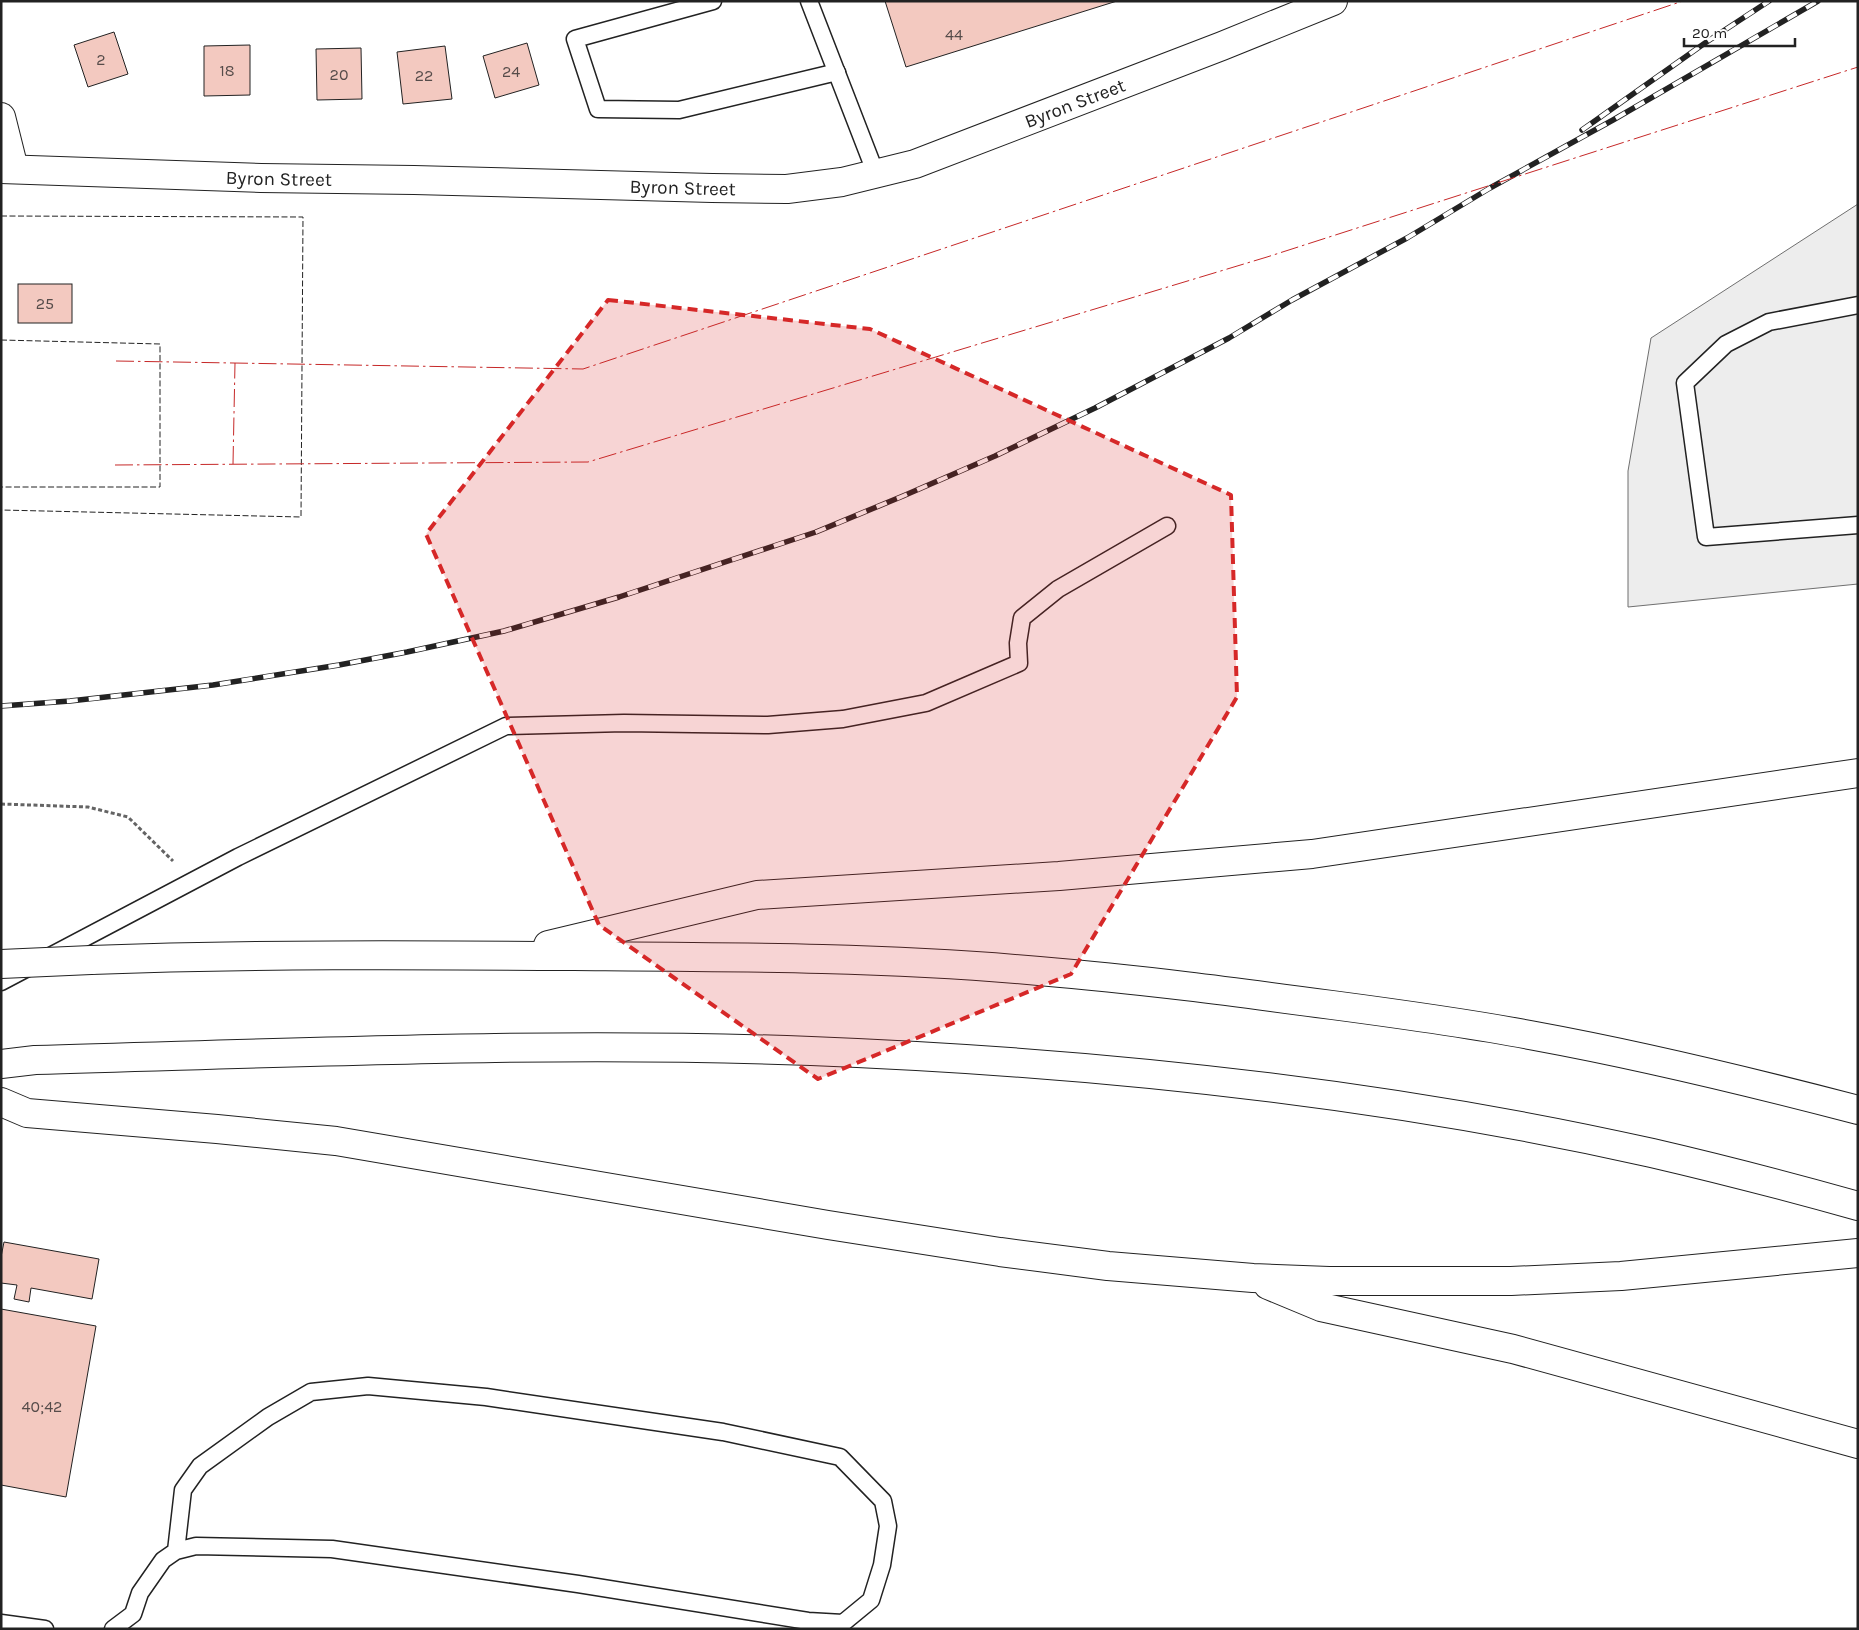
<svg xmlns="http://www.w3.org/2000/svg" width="1859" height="1630" font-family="Karla,sans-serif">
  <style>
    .parking { fill: #ededed; stroke: #6f6f6f }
    .building { fill: #f3c9c0; stroke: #222 }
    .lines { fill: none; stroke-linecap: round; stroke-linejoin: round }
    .lane-casing { stroke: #222; stroke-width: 19 }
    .street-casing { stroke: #222; stroke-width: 30 }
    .highway-casing { stroke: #222; stroke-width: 30 }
    .path { stroke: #646464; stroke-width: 3; stroke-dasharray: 4 2.5; stroke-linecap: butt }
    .lane { stroke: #fff; stroke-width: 16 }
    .street { stroke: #fff; stroke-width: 28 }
    .highway { stroke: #fff; stroke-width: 28 }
    .rail-casing { stroke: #222; stroke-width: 5.5 }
    .rail { stroke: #fff; stroke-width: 4; stroke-dasharray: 11; stroke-linecap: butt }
    .highway-bridge-casing { stroke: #222; stroke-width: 30; stroke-linecap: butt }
    .highway-bridge { stroke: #fff; stroke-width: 28 }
    .fence { stroke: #222; stroke-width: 1; stroke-dasharray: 6 2.5; stroke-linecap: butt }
    .power { stroke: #c62828; stroke-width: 1; stroke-dasharray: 18 4 2.5 4; stroke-linecap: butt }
    .marked { fill: #d62828; fill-opacity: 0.2; stroke: #d62828; stroke-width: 4; stroke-dasharray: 10 6; stroke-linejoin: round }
    .labels { text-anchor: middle; stroke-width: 4; stroke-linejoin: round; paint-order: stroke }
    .number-label { font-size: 16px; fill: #564c4a }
    .street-label { font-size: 19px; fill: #222; stroke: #fff }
  </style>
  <rect width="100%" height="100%" fill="#fff"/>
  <path class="parking" d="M1858,204V584L1628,607V471L1651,338Z"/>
  <g class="building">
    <path d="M885,1H1117L906,67Z"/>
    <path d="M114,32L128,74L88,87L74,45Z"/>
    <path d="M527,43L539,85L495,98L483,56Z"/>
    <path d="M250,45V95L204,96V46Z"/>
    <path d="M445,46L452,99L403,104L397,52Z"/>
    <path d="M361,48L362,99L317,100L316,49Z"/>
    <rect x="18" y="284" width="54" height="39"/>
    <path d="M4,1242L99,1259L92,1299L31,1288L29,1302L14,1299L17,1285L1,1283V1257Z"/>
    <path d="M1,1309L96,1326L66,1497L1,1485Z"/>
  </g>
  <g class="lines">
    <g class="lane-casing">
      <g id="lane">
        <path d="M713,1L575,39L598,109L679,110L837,72"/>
        <path d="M809,1L876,174"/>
        <path d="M1858,305L1769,322L1726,344L1685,383L1706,537L1858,525"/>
        <path d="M1,982L238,857L506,726L624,723L768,725L843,719L926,703L1019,663L1018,643L1022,618L1058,589L1167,526"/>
        <path d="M1,1623L45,1629"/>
        <path d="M113,1629L133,1614L140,1593L163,1560L176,1551L196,1546L332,1549L578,1584L808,1621L843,1623L871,1600L882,1565L888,1526L883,1501L840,1457L723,1432L486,1397L368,1386L311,1392L268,1417L200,1466L183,1490L176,1551"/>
      </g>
    </g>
    <g class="street-casing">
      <g id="street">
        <path d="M1,117L14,169"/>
        <path id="s1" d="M1,169L261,178L414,180L712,188L787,189L842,182L915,164L1222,46L1333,1"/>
      </g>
    </g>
    <g class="highway-casing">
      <g id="highway">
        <path d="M548,945L757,895L1059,876L1312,854L1858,773"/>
        <path d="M91,960C252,954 413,955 574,956C729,957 885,957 1039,971C1137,979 1235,992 1332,1005C1400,1014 1468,1023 1535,1036C1644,1056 1751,1082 1858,1110"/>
        <path d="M1,1064L35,1060C294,1053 552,1041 811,1051C1093,1062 1376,1091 1652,1153C1721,1169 1790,1187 1858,1206"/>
        <path d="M1,1102L27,1113L217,1129L336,1141L828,1225L1000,1252L1108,1266L1253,1278L1329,1281H1511L1621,1276L1858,1253"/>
        <path d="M1268,1285L1321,1307L1513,1349L1858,1444"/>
      </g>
    </g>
    <path class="path" d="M1,804L88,807L128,817L173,861"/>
    <use href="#lane" class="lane"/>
    <use href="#street" class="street"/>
    <use href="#highway" class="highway"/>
    <g class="rail-casing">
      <g id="rail">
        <path d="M1582,130L1705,43L1769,1"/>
        <path d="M1,706L70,701L213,685L339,665L407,652L504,631L619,597L816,532L903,496L995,456L1095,408L1229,338L1292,300L1407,238L1490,188L1613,120L1818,1"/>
      </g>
    </g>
    <use href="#rail" class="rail"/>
    <g class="highway-bridge-casing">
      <path id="highway-bridge" d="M1,964L91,960"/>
    </g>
    <use href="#highway-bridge" class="highway-bridge"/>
    <g class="fence">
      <path d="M1,216L303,217L301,517L1,510"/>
      <path d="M1,340L160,344V487H1"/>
    </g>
    <g class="power">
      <path d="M116,361L583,369L1683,1"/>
      <path d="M233,464L235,363"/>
      <path d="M115,465L588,462L1267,257L1858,67"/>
    </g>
  </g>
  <path class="marked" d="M608,300L870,329L1231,495L1237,697L1071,974L818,1079L599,925L426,534Z"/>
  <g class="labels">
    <g class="number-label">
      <text x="954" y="40">44</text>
      <text x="101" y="65">2</text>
      <text x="227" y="76">18</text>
      <text x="511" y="77">24</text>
      <text x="339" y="80">20</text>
      <text x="424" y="81">22</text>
      <text x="45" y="309">25</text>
      <text x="42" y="1412">40;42</text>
    </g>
    <g class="street-label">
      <text dy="7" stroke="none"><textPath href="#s1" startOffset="1088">Byron Street</textPath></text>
      <text dy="7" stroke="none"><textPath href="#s1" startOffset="278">Byron Street</textPath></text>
      <text dy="7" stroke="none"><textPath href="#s1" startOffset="682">Byron Street</textPath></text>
    </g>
  </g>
  <rect width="1859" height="1630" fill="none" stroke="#222222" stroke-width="5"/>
  <path d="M1684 38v8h111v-8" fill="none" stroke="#222222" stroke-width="2.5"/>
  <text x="1692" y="38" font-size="15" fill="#222222" stroke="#ffffff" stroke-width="4" paint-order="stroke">20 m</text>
</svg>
